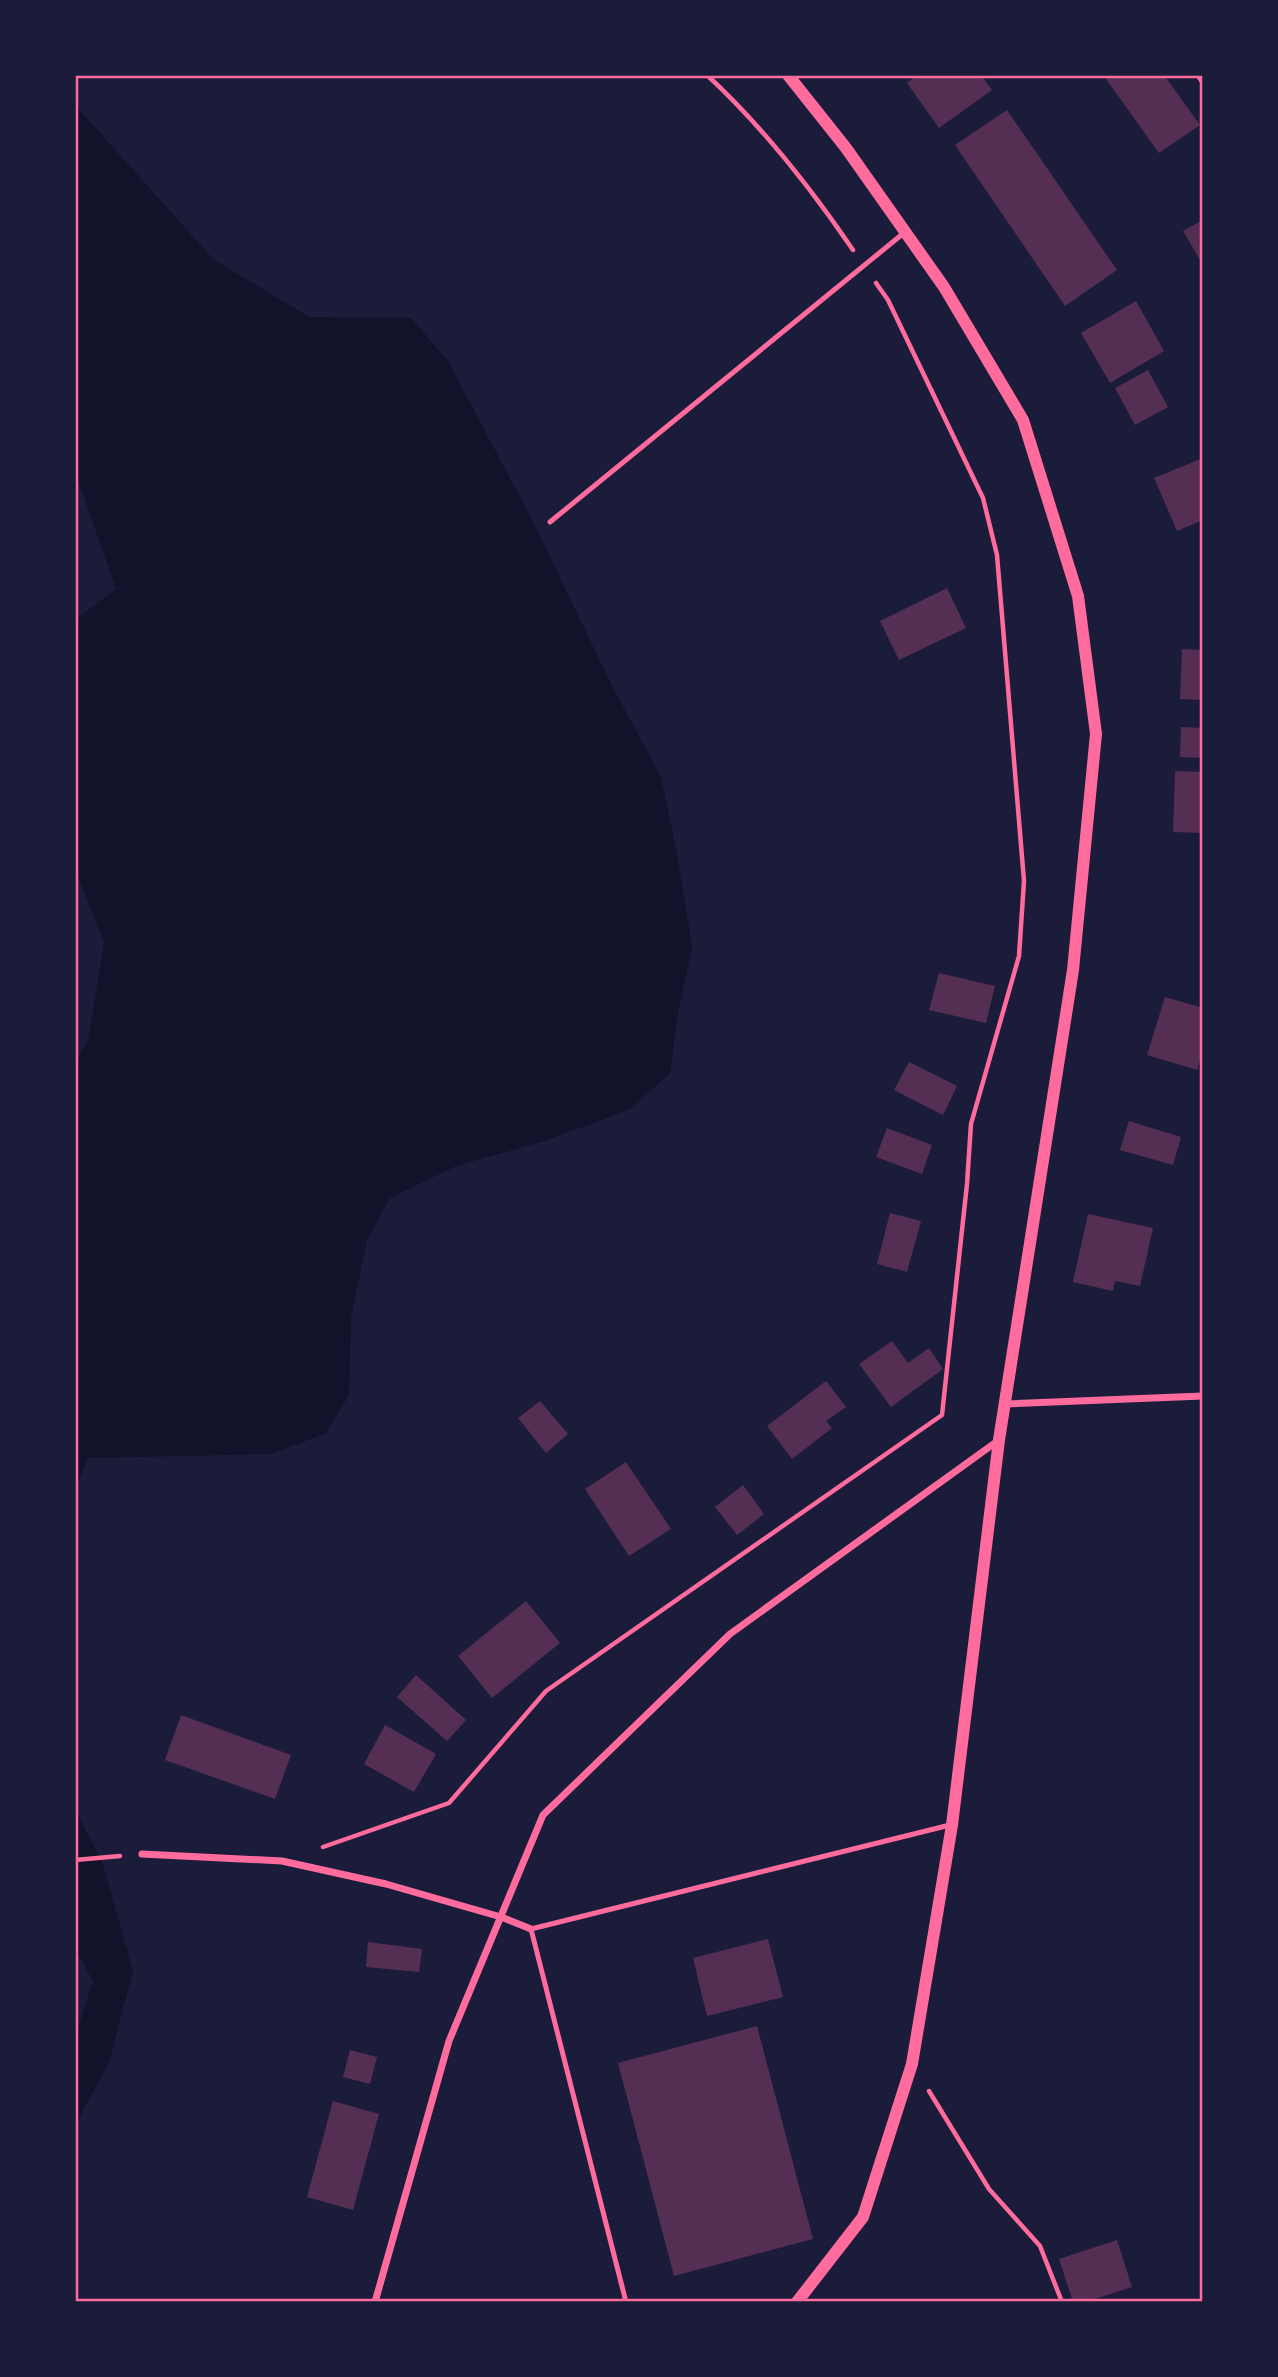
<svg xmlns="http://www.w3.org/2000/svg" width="1278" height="2377" font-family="'Fira Sans Condensed',sans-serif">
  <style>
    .water { fill: #12122b }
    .building { fill: #542f53 }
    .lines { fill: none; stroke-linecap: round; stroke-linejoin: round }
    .path { stroke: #ff6b9d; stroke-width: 4.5 }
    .service { stroke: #ff6b9d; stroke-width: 5 }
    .minor { stroke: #ff6b9d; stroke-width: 7 }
    .tertiary { stroke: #ff6b9d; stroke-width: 12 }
    .neatline { fill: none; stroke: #ff6b9d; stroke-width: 2.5 }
  </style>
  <rect width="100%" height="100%" fill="#1b1b3a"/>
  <g class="water">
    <path d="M75,105L213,259L309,317L411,318L448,361L535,526L611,684L661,777L677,854L692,947L677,1018L670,1073L629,1110L541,1142L456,1166L390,1198L367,1240L351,1317L349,1395L326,1433L272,1454L88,1458L75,1488V1063L88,1041L104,943L75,869V620L116,589L75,471Z"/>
    <path d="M75,1809L103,1864L133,1971L109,2062L75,2126V2037L93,1981L75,1949Z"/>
  </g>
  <g class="building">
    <path d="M917,75H981L992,90L939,128L907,83Z"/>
    <path d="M1110,75H1164L1200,125L1159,153L1106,79Z"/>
    <path d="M1007,110L1117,270L1065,306L955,145Z"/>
    <path d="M1203,220V265L1183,231Z"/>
    <path d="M1136,301L1164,351L1110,383L1081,333Z"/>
    <path d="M1148,370L1168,407L1135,425L1115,388Z"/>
    <path d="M1203,458V520L1177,531L1154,478Z"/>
    <path d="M947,588L966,628L899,660L880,621Z"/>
    <path d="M1182,649L1203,650V700L1180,699Z"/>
    <path d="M1181,727L1203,728V758L1180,757Z"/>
    <path d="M1175,771L1203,772V833L1173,832Z"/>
    <path d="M939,973L995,986L986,1023L929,1010Z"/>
    <path d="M1165,997L1203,1008V1051L1197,1070L1147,1055Z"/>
    <path d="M909,1062L957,1086L943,1115L894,1090Z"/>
    <path d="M1129,1121L1181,1137L1173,1165L1120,1150Z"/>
    <path d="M887,1128L932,1145L922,1174L876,1157Z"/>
    <path d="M890,1213L921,1221L907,1272L877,1264Z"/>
    <path d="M1088,1214L1153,1228L1140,1286L1115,1281L1113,1291L1073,1282Z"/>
    <path d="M892,1341L908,1363L929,1348L943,1369L891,1407L859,1364Z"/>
    <path d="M826,1381L846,1407L826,1421L832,1428L792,1459L767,1426Z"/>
    <path d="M540,1401L568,1434L546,1453L518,1418Z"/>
    <path d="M626,1462L671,1529L629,1556L585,1489Z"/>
    <path d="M743,1485L764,1514L737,1535L715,1507Z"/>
    <path d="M526,1601L560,1643L492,1698L458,1656Z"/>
    <path d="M416,1675L466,1720L447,1741L397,1697Z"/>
    <path d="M181,1715L291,1755L275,1799L165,1760Z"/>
    <path d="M385,1725L436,1754L414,1792L364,1764Z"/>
    <path d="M768,1939L783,1997L707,2016L693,1958Z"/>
    <path d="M368,1942L422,1949L419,1972L366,1967Z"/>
    <path d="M757,2026L813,2239L674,2276L618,2063Z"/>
    <path d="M350,2050L377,2057L370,2084L343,2077Z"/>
    <path d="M333,2101L379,2114L353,2210L307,2197Z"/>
    <path d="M1117,2240L1132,2287L1086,2302H1073L1059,2259Z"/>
  </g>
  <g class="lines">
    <g class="path">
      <path d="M707,75C763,127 810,187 853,250"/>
      <path d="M323,1847L449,1803L546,1691L942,1415L967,1184L971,1124L1019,956L1024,881L997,555L983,498L888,300L876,283"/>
      <path d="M75,1860L120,1856"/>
      <path d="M929,2091L989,2189L1040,2246L1062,2302"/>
    </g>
    <g class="service">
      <path d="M550,522L905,232"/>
      <path d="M626,2302L531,1929L950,1825"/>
    </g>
    <g class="minor">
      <path d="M1199,75L1203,81"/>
      <path d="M1005,1404L1203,1396"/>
      <path d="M142,1854L282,1861L386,1884L501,1917L531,1929"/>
      <path d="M375,2302L449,2041L543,1815L730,1634L999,1440"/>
    </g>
    <path class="tertiary" d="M788,75L846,148L944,287L1023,420L1078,596L1096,734L1073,970L999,1440L952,1825L912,2064L863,2217L797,2302"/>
  </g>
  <rect width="1278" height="2377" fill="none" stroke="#1b1b3a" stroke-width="154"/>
  <rect x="77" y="77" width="1124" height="2223" class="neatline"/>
</svg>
